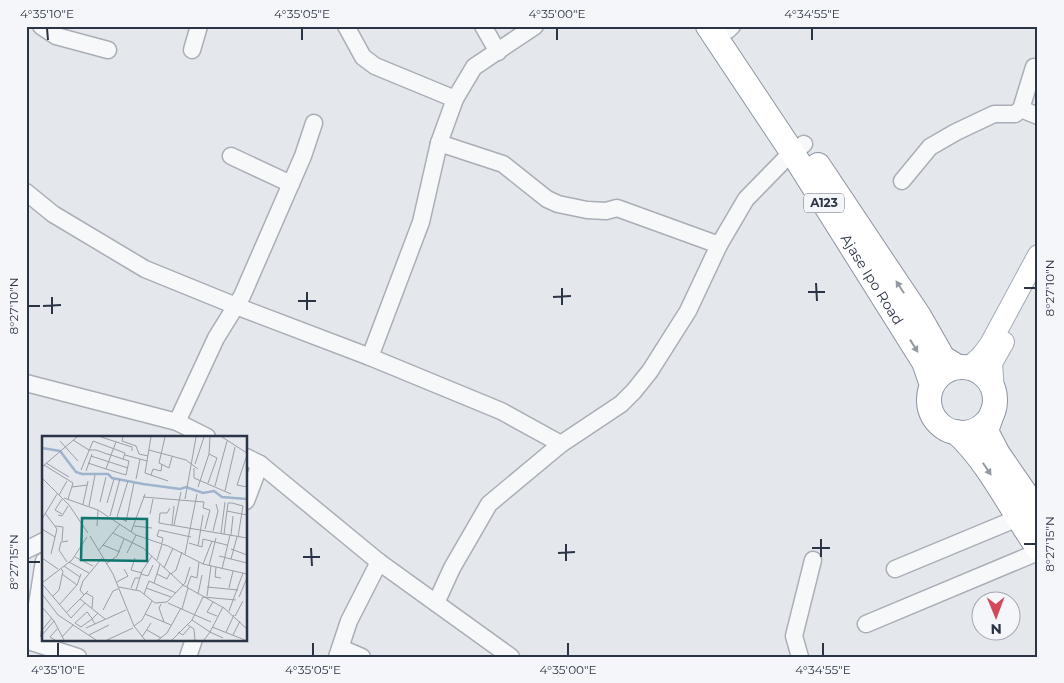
<svg xmlns="http://www.w3.org/2000/svg" width="1064" height="683" font-family="Montserrat,sans-serif">
  <style>
    .lines { fill: none; stroke-linecap: round; stroke-linejoin: round }
    .minor-casing { stroke: #a9aeb7; stroke-width: 19 }
    .major-casing { stroke: #a3abb8; stroke-width: 22 }
    .highway-casing { stroke: #8b94a3; stroke-width: 26 }
    .minor { stroke: #f7f8fa; stroke-width: 16 }
    .major { stroke: #fff; stroke-width: 20 }
    .highway { stroke: #fff; stroke-width: 24 }
    .oneway { fill: #959aa2 }
    .ticks { fill: none; stroke: #2b3445; stroke-width: 2 }
    .labels { text-anchor: middle; stroke-width: 5; stroke-linejoin: round; paint-order: stroke }
    .shield { fill: #f4f6f9; stroke: #676e7b; stroke-width: 1 }
    .shield-label { font-size: 12px; font-weight: bold; fill: #2b3445 }
    .street-label { font-size: 14px; fill: #2b3445; stroke: #f4f6f9 }
    .inset-river { fill: none; stroke: #9fb4cc; stroke-width: 2.5 }
    .inset-road { fill: none; stroke: #9a9fa9; stroke-width: 1 }
    .view { fill: #0f766e; fill-opacity: 0.15; stroke: #0f766e; stroke-width: 2.5 }
    .inset-edge { fill: none; stroke: #2b3445; stroke-width: 2.5 }
    .neatline { fill: none; stroke: #2b3445; stroke-width: 2 }
    .ticks-label { font-size: 12px; text-anchor: middle; fill: #2b3445 }
  </style>
  <rect width="100%" height="100%" fill="#e4e7ec"/>
  <g class="lines">
    <g class="minor-casing">
      <g id="minor">
        <path d="M41,26L56,36L108,50"/>
        <path d="M346,26L363,57L375,66L455,99"/>
        <path d="M483,26L498,52"/>
        <path d="M728,30L732,26"/>
        <path d="M192,50L199,26"/>
        <path d="M1021,109L1038,116"/>
        <path d="M439,143L503,164L547,199L558,204L587,210L606,211L617,208L719,245"/>
        <path d="M231,156L291,184"/>
        <path d="M902,181L930,147L956,132L994,114H1015L1021,109L1034,67"/>
        <path d="M26,192L53,214L145,269L236,306L370,357L501,411L561,444"/>
        <path d="M370,357L421,222L439,143L455,99L474,67L535,26"/>
        <path d="M26,383L177,422L207,437"/>
        <path d="M177,422L216,338L242,296L303,156L314,123"/>
        <path d="M246,457L260,464L379,562L511,657"/>
        <path d="M246,501L260,464"/>
        <path d="M26,550L44,541"/>
        <path d="M44,561L31,642L78,657"/>
        <path d="M895,569L1018,518"/>
        <path d="M436,603L452,568L489,504L561,444L621,404L634,391L650,371L688,311L719,245L746,199L792,152L804,144"/>
        <path d="M866,624L1038,552"/>
        <path d="M341,648L362,657"/>
        <path d="M188,657L194,639"/>
        <path d="M337,657L349,621L379,562"/>
        <path d="M800,657L794,636L813,560"/>
      </g>
    </g>
    <g class="major-casing">
      <g id="major">
        <path d="M968,368L982,355L990,344L1038,255"/>
        <path d="M994,392L992,363L1004,342"/>
      </g>
    </g>
    <g class="highway-casing">
      <g id="highway">
        <path id="s1" d="M708,26L792,152L924,362L932,385"/>
        <path d="M818,165L919,316L943,358L958,367"/>
        <circle cx="962" cy="400" r="33"/>
        <path d="M993,411L986,431L998,454L1038,512"/>
        <path d="M956,432C989,462 1012,511 1038,548"/>
      </g>
    </g>
    <use href="#minor" class="minor"/>
    <use href="#major" class="major"/>
    <use href="#highway" class="highway"/>
  </g>
  <defs><path id="oneway-solid" d="M-6-.8H1V-3.2L6.5 0L1 3.2V.8H-6Z" transform="scale(1.25)"/></defs>
  <g class="oneway">
    <use href="#oneway-solid" transform="translate(900 287) rotate(-123)"/>
    <use href="#oneway-solid" transform="translate(914 346) rotate(58)"/>
    <use href="#oneway-solid" transform="translate(987 469) rotate(56)"/>
  </g>
  <path class="ticks" d="M47,28L48,40M302,28V40M557,28V40M812,28V40M816,283L817,301M562,288V305M1024,288H1036M307,292V310M808,292H825M52,297V314M553,297L571,296M298,301H316M28,306H40M43,306L61,305M821,539V557M566,544V561M1024,544H1036M311,548L312,566M812,548H830M558,553L575,552M303,557H320M28,562H40M58,643V656M313,643V656M568,643V656M823,643V656"/>
  <g class="labels">
    <rect class="shield" x="804" y="193.5" width="40" height="19" rx="4"/>
    <g class="shield-label">
      <text x="824" y="207">A123</text>
    </g>
    <g class="street-label">
      <text dy="5" stroke="none"><textPath href="#s1" startOffset="302">Ajase Ipo Road</textPath></text>
    </g>
  </g>
  <g transform="translate(42 436)">
    <rect width="205" height="205" fill="#e4e7ec"/>
    <path class="inset-river" d="M0,12L18,15L34,36L40,38H66L70,42L101,48L138,53L144,51L161,57L172,55L180,61L205,63"/>
    <path class="inset-road" d="M59,1L90,11V15M81,1L80,5L94,10L97,18L106,20M109,1L103,37L126,45M123,1L117,27L127,32L130,21M180,1L205,17M31,4L47,14H54L65,18L69,19L87,25L84,39L64,33L69,19L74,6M18,5L36,25M107,14L144,24L156,33M83,19L105,25M205,19L195,49L205,51M49,20L86,32M4,27L27,41M46,27L64,33M153,28L162,1M2,29L31,47L26,63M0,31L35,1M152,32V42L189,58M39,34L51,5L83,17L81,23M44,35L50,18M109,39L111,33L119,35L120,28M0,42L27,69L46,97M94,43L98,23M166,47L175,22L167,18L168,1M173,50L185,5M30,51L45,49M156,51L167,18M183,55L193,11M17,59L25,45M101,61L162,66L161,72L168,74L163,93M22,62L56,74L94,99L126,110L161,128L205,138M20,63L13,74L20,78M143,63L154,1M58,66L64,41M65,67L72,43M41,68L46,45M47,70L53,39M128,72L125,77H118L117,87L205,102M185,75L205,79M3,77L15,93L9,118M108,78L111,63M16,79L20,80L26,70M68,80L78,43M0,83L15,58M84,85L75,81L86,45M84,86L92,47M130,89L132,70M132,89L139,56M13,90L21,91L20,105M55,90L56,74M92,90L110,92M0,93L13,101M171,95L176,75L174,68M89,96L103,58M71,97L101,112L141,149L182,172L205,193M179,97L183,66M182,98L186,67H190L201,70L196,101M189,99L191,80M48,100L71,138L92,190L103,204M120,107L121,102L115,100L117,94L149,101M147,107L160,111L161,103L185,109M61,109L78,116M156,110L161,79M189,113L205,119M57,114L78,88M85,117L94,99M143,118L155,58M177,120L205,127M33,121L51,130M0,122L16,133M93,122L89,134L100,137M189,123L195,101M115,124L120,108M25,126L17,114L19,106L26,105M27,126L47,137M64,128L75,120L82,103M161,128L170,105M22,130L38,141M167,130L174,102M174,131L173,141L179,142M122,132L131,112M180,133L188,99M20,138L35,149M99,138L106,140L111,129M115,138L125,143L128,137M129,138L134,134L140,116M75,146L86,140L82,133M0,147L30,124L45,101M112,147L118,128M1,149L29,182L43,167M77,151L98,155L113,167L125,166L143,147L148,131M145,151L149,140L155,142L157,126M165,151L196,154M89,152L93,142H98M104,152L129,161M187,152L191,135M94,154L100,135L110,120M44,157L51,161L50,172M0,158L16,179L54,204M102,158L107,145L134,157M156,158L160,139M42,159L38,154L41,145L60,122M11,160L17,154L21,135L19,133M165,160L169,130M197,161L205,142M38,163L63,183M171,166L165,176L175,180M126,167L169,186M119,168L117,172L122,186M17,169L35,149L39,138M0,171L12,185L22,204M181,171L168,196L181,202M140,173L146,152M61,174L71,155L76,153M187,175L201,137M24,177L46,155M103,178L129,189M193,180L201,165M150,184L168,196L162,204M53,188L50,183V182L47,179V178L45,176L33,187L39,191L50,183L56,177M146,189L152,193L153,204M92,190L100,184L110,165M170,191L203,204M44,192L84,174M0,194L10,182M105,194L119,202M136,196L141,199L148,191M184,196L192,179M0,199L12,185M47,199L67,189M191,199L198,185M20,201L31,189M100,201L109,187M13,204L8,201L15,193M65,204L91,192M116,204L125,197L139,172M130,204L150,184L161,161L194,164"/>
    <path class="view" d="M40,82L105,83V125L39,124Z"/>
    <rect width="205" height="205" class="inset-edge"/>
  </g>
  <rect width="1064" height="683" fill="none" stroke="#f4f6f9" stroke-width="55"/>
  <g transform="translate(996 616) rotate(179)"><circle r="24" fill="#f4f6f9" stroke="#a4a8b1"/>
  <path d="M0-4L9 19L0 12L-9 19Z" fill="#d1495b"/>
  <text y="-8" font-size="14" font-weight="bold" text-anchor="middle" fill="#2b3445">N</text>
  </g>
  <rect x="28" y="28" width="1008" height="628" class="neatline"/>
  <g class="ticks-label">
    <text x="47" y="18">4°35'10"E</text>
    <text x="302" y="18">4°35'05"E</text>
    <text x="557" y="18">4°35'00"E</text>
    <text x="812" y="18">4°34'55"E</text>
    <text transform="translate(1050 288) rotate(-90)" y="4">8°27'10"N</text>
    <text transform="translate(14 306) rotate(-90)" y="4">8°27'10"N</text>
    <text transform="translate(1050 544) rotate(-90)" y="4">8°27'15"N</text>
    <text transform="translate(14 562) rotate(-90)" y="4">8°27'15"N</text>
    <text x="58" y="674">4°35'10"E</text>
    <text x="313" y="674">4°35'05"E</text>
    <text x="568" y="674">4°35'00"E</text>
    <text x="823" y="674">4°34'55"E</text>
  </g>
</svg>
